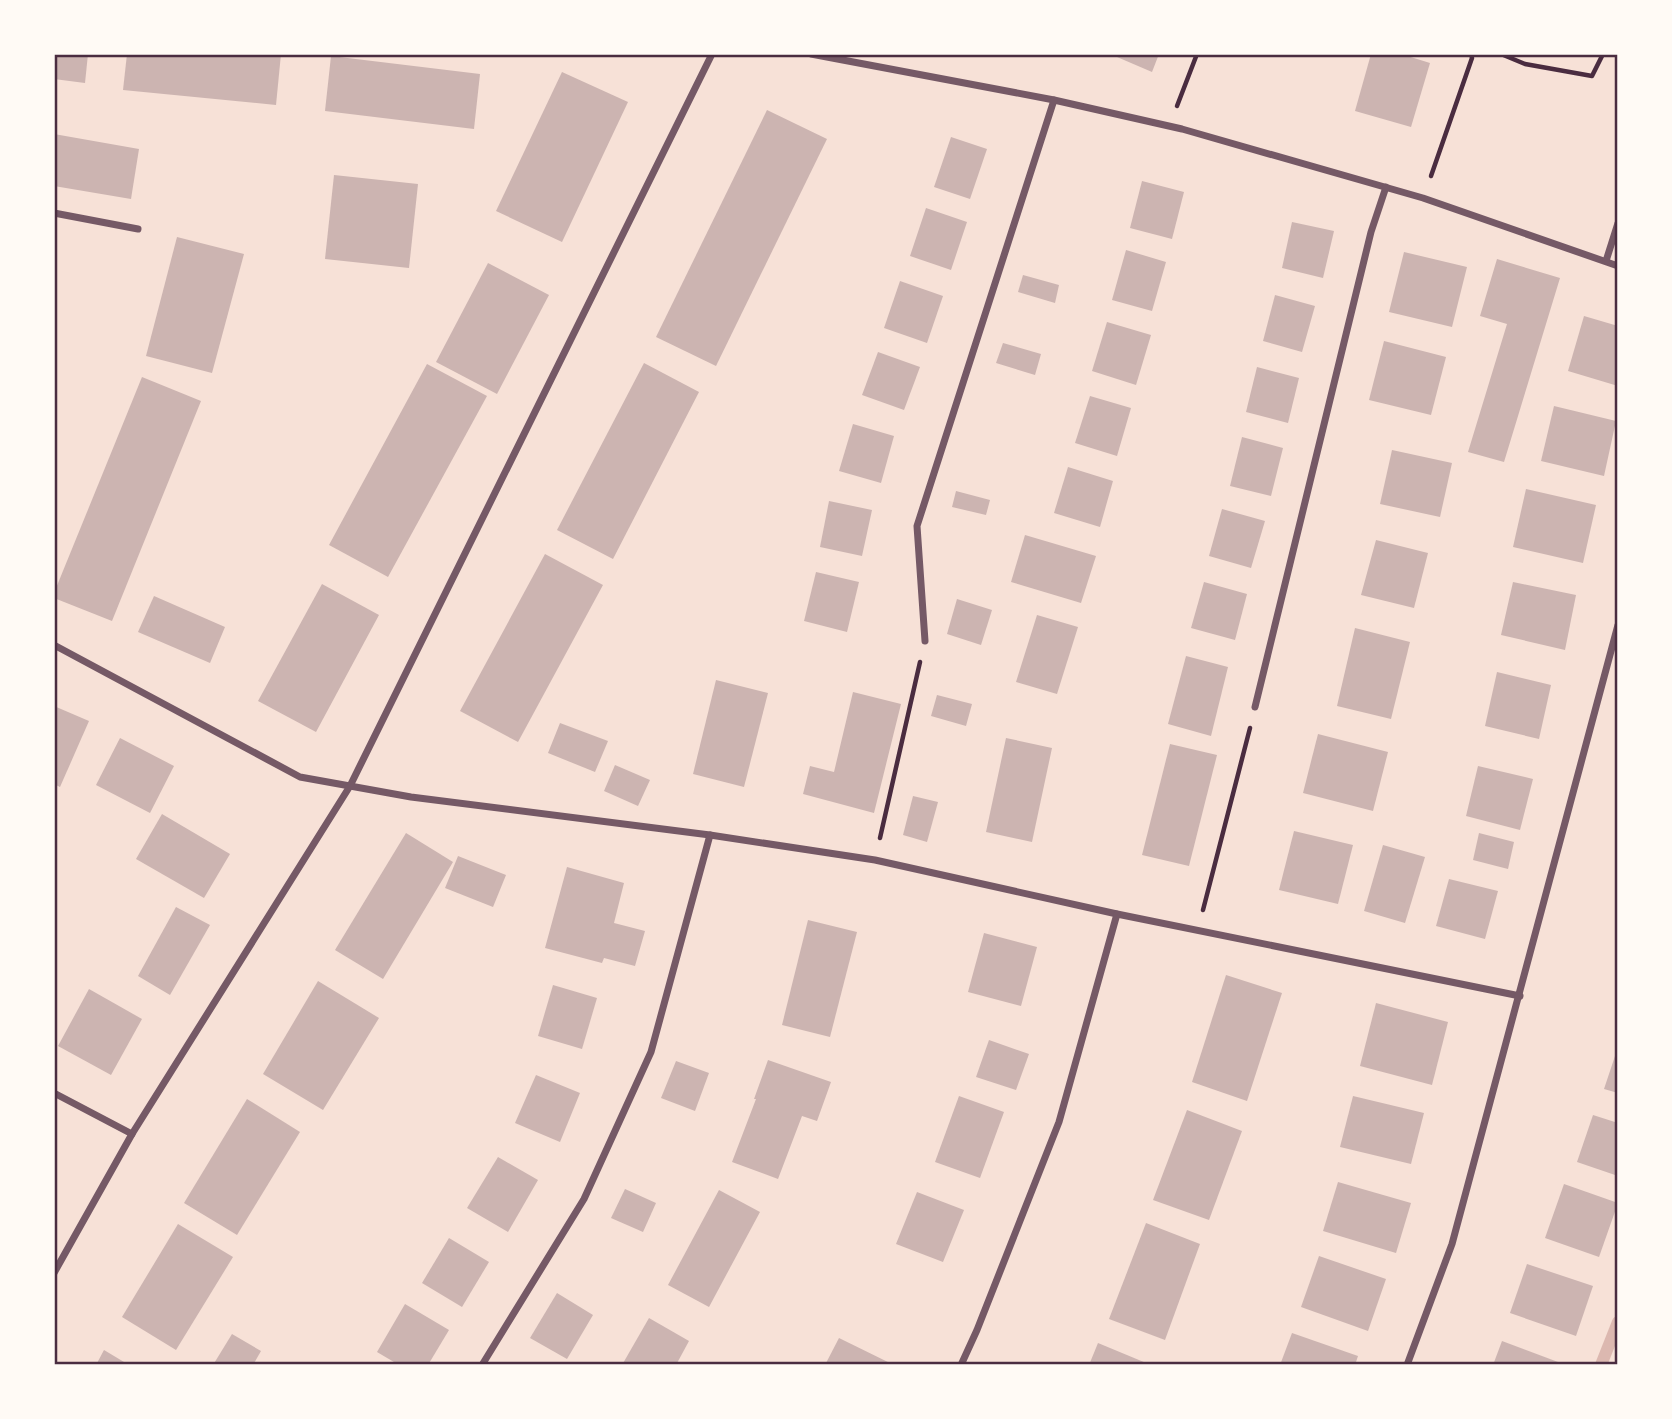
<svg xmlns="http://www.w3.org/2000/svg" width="1672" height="1419" font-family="Poppins,sans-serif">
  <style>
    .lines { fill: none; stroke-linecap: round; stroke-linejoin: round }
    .stream { stroke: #dcb8b0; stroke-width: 12 }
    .building { fill: #ccb4b1 }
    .path { stroke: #4a2c40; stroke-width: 4.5 }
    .minor { stroke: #755966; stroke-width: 7 }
    .neatline { fill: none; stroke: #4a2c40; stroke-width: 2.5 }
  </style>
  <rect width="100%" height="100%" fill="#f7e1d7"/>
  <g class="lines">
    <path class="stream" d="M1601,1365L1618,1322"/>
  </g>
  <g class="building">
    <path d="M54,54H88L85,83L54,79Z"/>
    <path d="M127,54H281L276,105L123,90Z"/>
    <path d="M1110,54H1159L1152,72Z"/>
    <path d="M1371,54H1401L1430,63L1411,127L1355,111Z"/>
    <path d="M331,56L480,74L474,129L325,111Z"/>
    <path d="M562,72L628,102L562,242L496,211Z"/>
    <path d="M767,110L827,139L716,366L656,337Z"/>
    <path d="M54,134L139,149L131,199L54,186Z"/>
    <path d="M951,137L987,149L970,199L934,187Z"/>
    <path d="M334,175L418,184L409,268L325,259Z"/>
    <path d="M1142,181L1184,192L1172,239L1130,228Z"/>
    <path d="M926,208L967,222L951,270L910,256Z"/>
    <path d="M1292,222L1334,231L1323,278L1282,268Z"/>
    <path d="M177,237L244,254L212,373L146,356Z"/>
    <path d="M1126,250L1166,262L1152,311L1112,300Z"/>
    <path d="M1404,252L1467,267L1452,327L1389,312Z"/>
    <path d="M1497,259L1560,278L1504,462L1468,452L1507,324L1480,316Z"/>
    <path d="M488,263L549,295L497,394L436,362Z"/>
    <path d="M1023,275L1059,285L1055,303L1018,292Z"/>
    <path d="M900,281L943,296L927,343L884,328Z"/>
    <path d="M1275,295L1315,306L1302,352L1263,341Z"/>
    <path d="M1584,316L1618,326V386L1568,371Z"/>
    <path d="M1107,322L1151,335L1136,385L1092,371Z"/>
    <path d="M1384,341L1446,357L1431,415L1369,400Z"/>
    <path d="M1003,343L1041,354L1035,375L996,363Z"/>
    <path d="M878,352L920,367L904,410L862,395Z"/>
    <path d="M644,363L699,392L613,559L557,530Z"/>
    <path d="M427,364L487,396L388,577L329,545Z"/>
    <path d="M1257,367L1299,378L1288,423L1246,412Z"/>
    <path d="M142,377L201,401L112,621L54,598V593Z"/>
    <path d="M1090,396L1131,408L1117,456L1075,443Z"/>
    <path d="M1554,406L1616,421L1604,476L1541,461Z"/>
    <path d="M853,424L894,436L881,483L839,471Z"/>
    <path d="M1242,437L1283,448L1271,496L1230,486Z"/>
    <path d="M1392,450L1452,463L1440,517L1380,504Z"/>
    <path d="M1068,467L1113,481L1100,527L1054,513Z"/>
    <path d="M1526,489L1596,505L1583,563L1513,547Z"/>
    <path d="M956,491L990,500L986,515L952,507Z"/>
    <path d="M829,501L872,510L862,556L820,547Z"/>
    <path d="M1222,509L1265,521L1251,568L1209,556Z"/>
    <path d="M1025,535L1096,556L1081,603L1011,582Z"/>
    <path d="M1376,540L1428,553L1414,608L1361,595Z"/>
    <path d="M545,554L603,585L518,742L460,711Z"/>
    <path d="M816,572L859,582L847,632L804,621Z"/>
    <path d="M1204,582L1247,594L1235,640L1191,628Z"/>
    <path d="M1513,582L1576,595L1565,650L1501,635Z"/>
    <path d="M322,584L379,615L316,732L258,701Z"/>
    <path d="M154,596L225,627L210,663L138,632Z"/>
    <path d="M957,599L992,610L981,645L947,634Z"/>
    <path d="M1037,615L1078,627L1057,694L1016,682Z"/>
    <path d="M1355,628L1410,642L1391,719L1337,706Z"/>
    <path d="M1186,656L1228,667L1211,736L1168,724Z"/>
    <path d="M1497,672L1551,685L1539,739L1485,726Z"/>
    <path d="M716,680L768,693L744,787L693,774Z"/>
    <path d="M853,692L901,704L874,813L803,794L810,766L834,772Z"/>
    <path d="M937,695L972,704L966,726L931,716Z"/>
    <path d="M54,706L89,721L60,787L54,784Z"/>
    <path d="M560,723L608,741L595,772L548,753Z"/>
    <path d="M1318,734L1388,752L1373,811L1303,793Z"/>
    <path d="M120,738L174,766L150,813L96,785Z"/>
    <path d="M1006,738L1052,748L1032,842L986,832Z"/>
    <path d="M1170,744L1217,755L1189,866L1142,855Z"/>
    <path d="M615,765L650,780L638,806L604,791Z"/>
    <path d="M1478,766L1533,779L1520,830L1466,816Z"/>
    <path d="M913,796L938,802L927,842L903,835Z"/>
    <path d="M162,814L230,854L204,898L136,859Z"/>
    <path d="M1294,831L1353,845L1338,904L1279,890Z"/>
    <path d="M406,833L453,862L383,979L335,950Z"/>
    <path d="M1479,833L1514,842L1508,869L1473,860Z"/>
    <path d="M1383,845L1425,857L1405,923L1364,911Z"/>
    <path d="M458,856L506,875L493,907L445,888Z"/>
    <path d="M567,867L624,883L614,923L645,931L635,966L604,958L602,963L545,948Z"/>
    <path d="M1449,879L1498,891L1485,939L1436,926Z"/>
    <path d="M176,907L210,925L170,995L138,976Z"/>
    <path d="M808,920L857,932L830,1037L782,1025Z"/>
    <path d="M984,933L1037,947L1021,1006L968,992Z"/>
    <path d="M1226,975L1282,993L1247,1101L1192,1082Z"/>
    <path d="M318,981L379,1018L323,1110L263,1074Z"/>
    <path d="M553,985L597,998L582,1049L538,1036Z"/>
    <path d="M89,989L142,1019L111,1075L58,1046Z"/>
    <path d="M1376,1003L1448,1022L1432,1085L1360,1066Z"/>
    <path d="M989,1040L1029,1054L1016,1090L976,1077Z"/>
    <path d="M1617,1050H1618V1093L1604,1089Z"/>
    <path d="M768,1060L831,1082L817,1121L802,1116L778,1179L732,1162L756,1099H754Z"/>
    <path d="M676,1061L709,1073L695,1111L661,1098Z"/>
    <path d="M536,1075L580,1093L560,1142L515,1123Z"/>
    <path d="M959,1096L1004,1112L980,1178L935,1162Z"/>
    <path d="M1353,1096L1424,1113L1411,1164L1340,1147Z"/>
    <path d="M247,1099L300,1132L237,1235L184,1203Z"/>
    <path d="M1187,1110L1242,1131L1209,1220L1153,1200Z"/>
    <path d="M1593,1115L1618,1123V1176L1577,1162Z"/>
    <path d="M498,1157L538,1180L508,1232L467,1208Z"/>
    <path d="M1338,1182L1411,1203L1396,1253L1323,1231Z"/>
    <path d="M1564,1184L1618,1203L1599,1257L1545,1238Z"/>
    <path d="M625,1189L656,1203L643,1232L611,1218Z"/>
    <path d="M719,1190L760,1212L709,1307L668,1285Z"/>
    <path d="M917,1192L964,1210L943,1262L896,1244Z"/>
    <path d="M1146,1223L1200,1244L1165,1340L1109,1319Z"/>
    <path d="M178,1224L233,1257L176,1350L122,1317Z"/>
    <path d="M449,1238L489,1262L462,1307L422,1283Z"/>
    <path d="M1319,1256L1386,1279L1368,1331L1301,1307Z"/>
    <path d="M1527,1264L1593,1286L1576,1336L1510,1313Z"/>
    <path d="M557,1293L593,1315L567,1359L530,1338Z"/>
    <path d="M405,1304L449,1330L428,1365H399L377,1352Z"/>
    <path d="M649,1318L689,1341L676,1365H622Z"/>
    <path d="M1292,1333L1358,1356L1355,1365H1280Z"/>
    <path d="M232,1334L261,1351L253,1365H213Z"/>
    <path d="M839,1338L894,1365H825Z"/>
    <path d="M1502,1341L1566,1365H1493Z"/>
    <path d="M1098,1343L1151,1365H1089Z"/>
    <path d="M104,1350L129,1365H96Z"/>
  </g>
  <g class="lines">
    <g class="path">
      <path d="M1501,54L1525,64L1592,76L1603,54"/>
      <path d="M1177,106L1197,54"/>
      <path d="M1431,176L1472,58L1471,54"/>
      <path d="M880,838L920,662"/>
      <path d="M1203,910L1250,728"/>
    </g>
    <g class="minor">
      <path d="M811,54L1054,100L1182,129L1423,198L1618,266"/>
      <path d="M54,213L138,229"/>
      <path d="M1606,261L1618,223"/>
      <path d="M925,641L917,526L1054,100"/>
      <path d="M54,645L300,777L411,797L710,835L875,860L1117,914L1520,996"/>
      <path d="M1255,707L1371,232L1386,187"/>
      <path d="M54,1093L132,1134"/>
      <path d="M54,1273L132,1134L350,786L712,54"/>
      <path d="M482,1365L584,1199L651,1052L710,835"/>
      <path d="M961,1365L977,1330L1059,1122L1117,914"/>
      <path d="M1407,1365L1452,1244L1618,625"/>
    </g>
  </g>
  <rect width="1672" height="1419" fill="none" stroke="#fffaf5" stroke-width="112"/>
  <rect x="56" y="56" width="1560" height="1307" class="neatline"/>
</svg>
